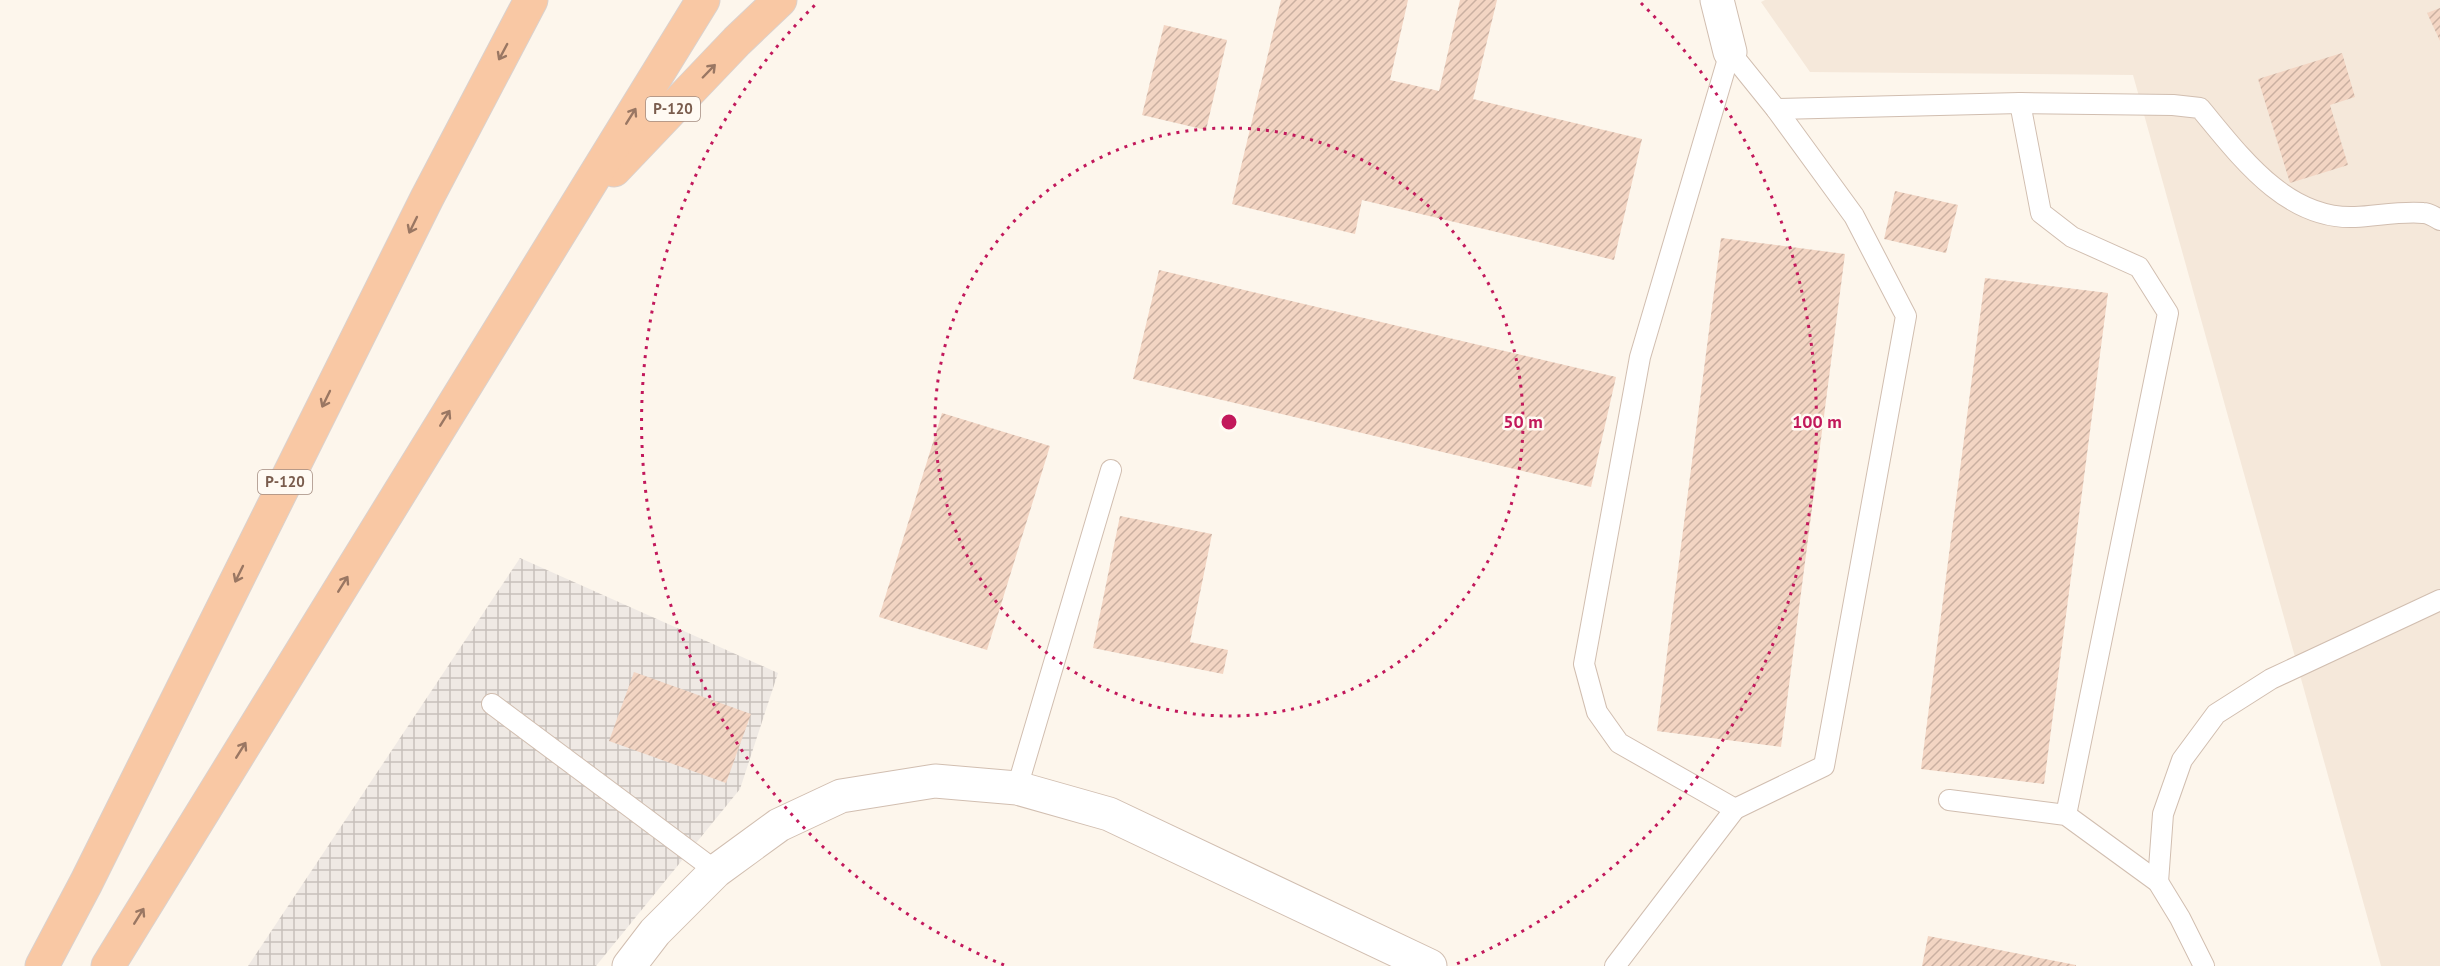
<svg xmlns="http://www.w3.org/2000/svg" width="2440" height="966" font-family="'PT Sans',sans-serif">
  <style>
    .residential { fill: #f5e8da }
    .industrial { fill: url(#industrial-grid) }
    .building { fill: url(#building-hatch) }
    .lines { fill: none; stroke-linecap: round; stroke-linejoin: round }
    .service-casing { stroke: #d1beb0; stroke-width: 22 }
    .minor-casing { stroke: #d1beb0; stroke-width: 35 }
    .trunk-casing { stroke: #dad1cd; stroke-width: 35 }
    .service { stroke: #fff; stroke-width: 20 }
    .minor { stroke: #fff; stroke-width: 33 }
    .trunk { stroke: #f9c8a4; stroke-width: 33 }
    .oneway { stroke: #9a7763 }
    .ring { fill: none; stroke: #c2185b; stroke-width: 3; stroke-dasharray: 3 6 }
    .labels { text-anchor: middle; stroke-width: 5; stroke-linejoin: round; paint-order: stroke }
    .shield { fill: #fffaf3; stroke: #a28b7f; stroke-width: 1.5 }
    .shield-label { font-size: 15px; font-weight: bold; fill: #7a5c4d }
    .centre { fill: #c2185b; stroke: #fffaf3; stroke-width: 3 }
    .ring-label { font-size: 18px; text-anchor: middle; font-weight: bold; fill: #c2185b; stroke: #fffaf3; stroke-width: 5; stroke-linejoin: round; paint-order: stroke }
  </style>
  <defs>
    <pattern id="industrial-grid" width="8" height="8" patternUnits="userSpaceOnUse" patternTransform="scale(1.5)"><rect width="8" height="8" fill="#efe9e4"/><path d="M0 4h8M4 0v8" fill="none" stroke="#c7c0bb"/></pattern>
    <pattern id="building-hatch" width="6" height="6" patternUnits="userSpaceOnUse" patternTransform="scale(1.5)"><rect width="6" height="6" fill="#f3d5c3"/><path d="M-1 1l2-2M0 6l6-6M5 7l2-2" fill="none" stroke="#cab0a1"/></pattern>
  </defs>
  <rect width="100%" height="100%" fill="#fdf6ec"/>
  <path class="residential" d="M1765,0H2440V966H2381L2133,75L1810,72L1761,2Z"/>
  <path class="industrial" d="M520,558L778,673L740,789L596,966H248Z"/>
  <g class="building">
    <path d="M1281,0H1408L1390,80L1439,91L1460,0H1497L1473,99L1642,139L1614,260L1362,200L1355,234L1232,204Z"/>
    <path d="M2440,8V41L2427,13Z"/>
    <path d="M1164,25L1227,40L1206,130L1142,115Z"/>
    <path d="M2342,53L2355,97L2330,105L2348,165L2290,183L2258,79Z"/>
    <path d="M1895,191L1958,205L1946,253L1884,239Z"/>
    <path d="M1721,238L1845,254L1781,747L1657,731Z"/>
    <path d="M1159,270L1616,377L1591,487L1133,379Z"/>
    <path d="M1985,278L2108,293L2044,784L1921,769Z"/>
    <path d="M942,413L1050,446L987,650L879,617Z"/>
    <path d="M1120,516L1212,534L1190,642L1228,650L1223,674L1093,648Z"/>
    <path d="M634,672L751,714L726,783L609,741Z"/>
    <path d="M1928,936L2076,965V966H1922Z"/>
  </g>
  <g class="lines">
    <g class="service-casing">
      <g id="service">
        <path d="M1730,52L1640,357L1584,664L1597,712L1619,743L1735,809"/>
        <path d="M2020,103L2041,213L2072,237L2139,267L2168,313L2066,815"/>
        <path d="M1776,109L2020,103L2173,105L2200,108C2240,156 2286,220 2355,217C2377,216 2401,211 2423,213C2429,213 2435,217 2440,220"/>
        <path d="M492,704L716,871"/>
        <path d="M1017,788L1111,470"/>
        <path d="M1949,800L2066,815L2158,882L2180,918L2204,966"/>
        <path d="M2158,882L2163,814L2182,760L2216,714L2271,679L2440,600"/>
        <path d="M1615,966L1735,809L1824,766L1906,316L1854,216L1776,109L1730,52"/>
      </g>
    </g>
    <g class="minor-casing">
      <g id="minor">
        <path d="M1717,0L1730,52"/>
        <path d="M629,966L655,932L716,871L779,825L841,796L935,781L1017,788L1109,814L1430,966"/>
      </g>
    </g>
    <g class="trunk-casing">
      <g id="trunk">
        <path d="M614,170L737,41L780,0"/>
        <path d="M42,966L86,883L427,198L531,0"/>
        <path d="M108,966L703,0"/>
      </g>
    </g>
    <use href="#service" class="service"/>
    <use href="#minor" class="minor"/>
    <use href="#trunk" class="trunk"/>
  </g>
  <defs><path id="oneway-shaft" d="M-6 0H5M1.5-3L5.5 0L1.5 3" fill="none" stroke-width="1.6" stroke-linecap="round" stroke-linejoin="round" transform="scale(1.5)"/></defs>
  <g class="oneway">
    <use href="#oneway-shaft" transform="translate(503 52) rotate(118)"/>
    <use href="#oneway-shaft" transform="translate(709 71) rotate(-46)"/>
    <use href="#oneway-shaft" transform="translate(631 116) rotate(-58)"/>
    <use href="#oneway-shaft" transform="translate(413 225) rotate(116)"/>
    <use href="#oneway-shaft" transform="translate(326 399) rotate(116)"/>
    <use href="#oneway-shaft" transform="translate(445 418) rotate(-58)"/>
    <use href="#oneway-shaft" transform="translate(239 574) rotate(116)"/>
    <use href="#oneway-shaft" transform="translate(343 584) rotate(-58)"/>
    <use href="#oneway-shaft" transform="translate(241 750) rotate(-58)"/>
    <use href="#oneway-shaft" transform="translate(139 916) rotate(-58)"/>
  </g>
  <g class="ring">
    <circle cx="1229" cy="422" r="294"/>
    <path d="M1004 965A588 588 0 0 1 817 3M1641 3A588 588 0 0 1 1454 965"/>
  </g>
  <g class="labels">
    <g class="shield">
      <rect x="646" y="97" width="54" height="24" rx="4.5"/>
      <rect x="258" y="470" width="54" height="24" rx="4.5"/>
    </g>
    <g class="shield-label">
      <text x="673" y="114">Р-120</text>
      <text x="285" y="487">Р-120</text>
    </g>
  </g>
  <circle cx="1229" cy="422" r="9" class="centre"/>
  <g class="ring-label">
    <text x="1523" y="428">50 m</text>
    <text x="1817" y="428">100 m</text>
  </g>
</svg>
